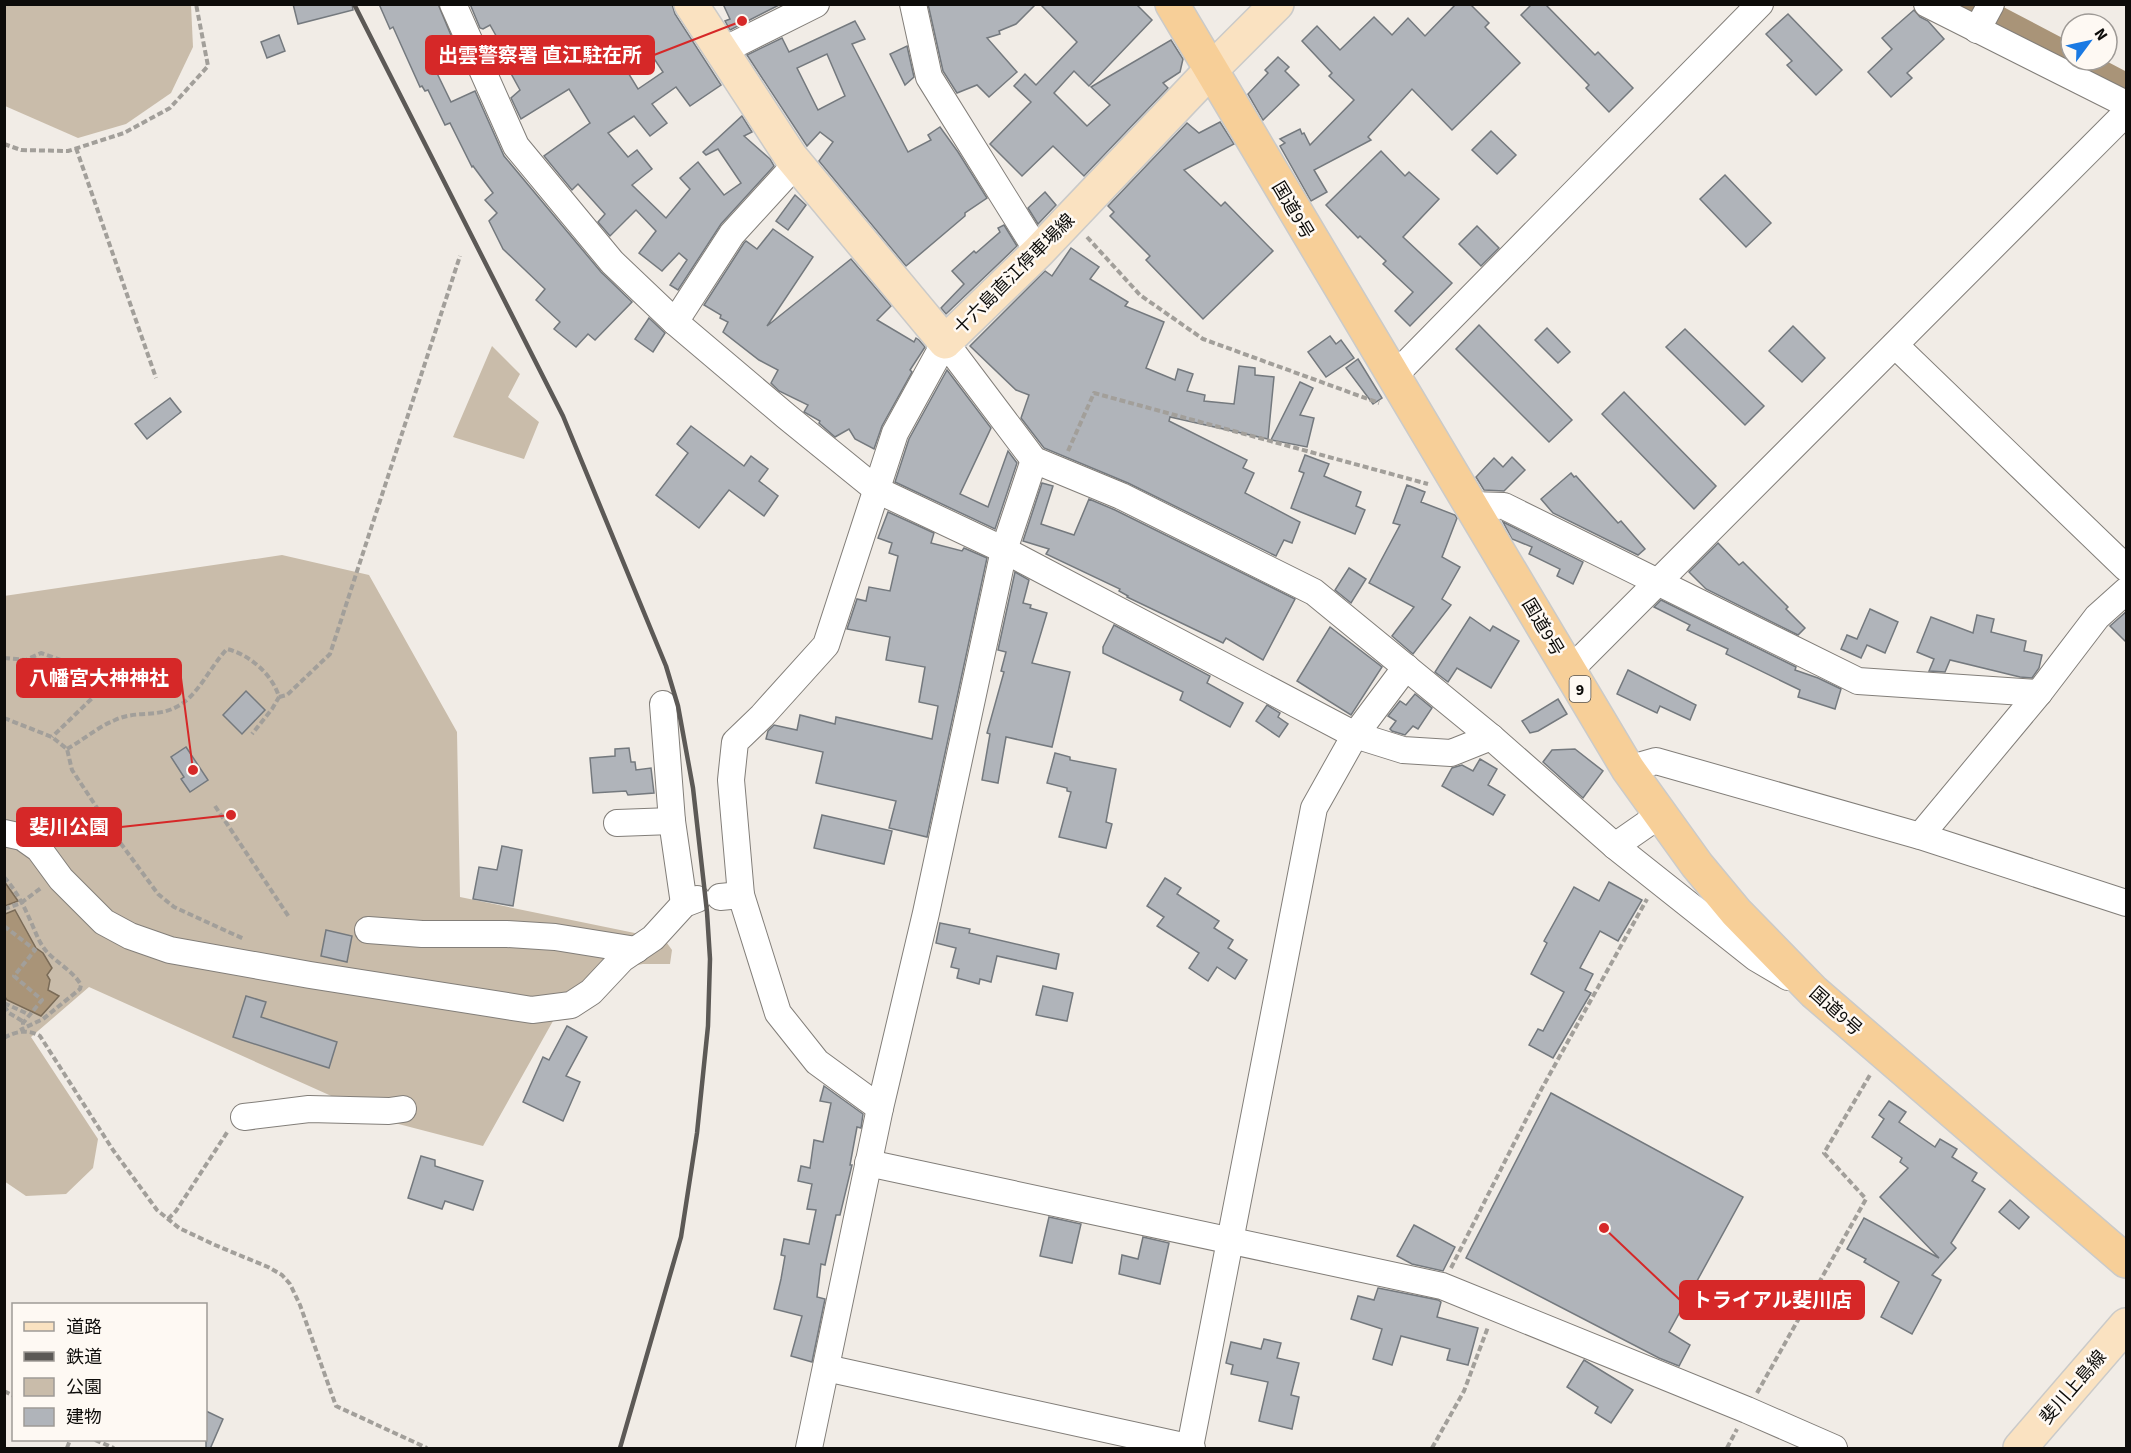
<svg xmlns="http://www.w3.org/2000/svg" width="2131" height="1453" font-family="'Source Sans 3','Noto Sans JP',sans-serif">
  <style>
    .green { fill: #c9bcaa }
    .water { fill: #a99478; stroke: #7a6b57; stroke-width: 1.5 }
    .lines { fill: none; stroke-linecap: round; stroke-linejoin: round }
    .river { stroke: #a99478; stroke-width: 34 }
    .building { fill: #b0b4ba; stroke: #74797e; stroke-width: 1.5; fill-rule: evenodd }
    .minor-casing { stroke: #827e79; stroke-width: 28 }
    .major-casing { stroke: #cacac9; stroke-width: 36 }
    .highway-casing { stroke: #cacac9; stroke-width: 36 }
    .path { stroke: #a29f9a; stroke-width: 4; stroke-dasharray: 6 3; stroke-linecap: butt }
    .minor { stroke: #fff; stroke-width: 26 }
    .major { stroke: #fae2c1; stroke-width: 33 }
    .highway { stroke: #f7cf98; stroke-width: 33 }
    .rail { stroke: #5c5956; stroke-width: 4.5 }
    .labels { text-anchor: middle; stroke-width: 5; stroke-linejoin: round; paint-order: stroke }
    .shield { fill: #fef9f3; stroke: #555350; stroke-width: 1.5 }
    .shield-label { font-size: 16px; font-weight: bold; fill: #0d0c0a }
    .street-label { font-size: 18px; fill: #0d0c0a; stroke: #fef9f3 }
    .leader { fill: none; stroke: #d62828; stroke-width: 2 }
    .callout-dot { fill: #d62828; stroke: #fef9f3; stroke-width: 2 }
    .callout { fill: #d62828; stroke: #d62828; stroke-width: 2 }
    .callout-label { font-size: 20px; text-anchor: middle; font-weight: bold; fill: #fff }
  </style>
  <rect width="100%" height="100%" fill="#f1ece6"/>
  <g class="green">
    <path d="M5,4L191,5L193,47L171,93L126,124L78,138L5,106Z"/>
    <path d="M492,346L520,374L508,397L539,422L524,459L453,437Z"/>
    <path d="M282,555L369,575L457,732L460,897L664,939L672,950L670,964H643L632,966L597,1003L570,1019L553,1021L483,1146L387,1121L89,987L31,1037L98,1139L93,1168L66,1194L26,1196L4,1181V596Z"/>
  </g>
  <g class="water">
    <path d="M4,881L18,901L5,906H4Z"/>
    <path d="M15,910L36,948L43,953L52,968L47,975L50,980L48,990L59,996L41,1016L7,1000L5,997V914Z"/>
  </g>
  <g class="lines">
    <path class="river" d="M1961,4L2121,88"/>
  </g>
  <g class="building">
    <path d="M293,4H352L353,10L298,24Z"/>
    <path d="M379,4H438L453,40L435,48L440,60L432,63L451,102L475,91L504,156L601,272L632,302L595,340L588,334L576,347L554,329L560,322L536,300L545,289L503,249L489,221L497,213L485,200L493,193L473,166L472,167L450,123L445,125L428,90L425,91L422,86L420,87L393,27L390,29Z"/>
    <path d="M470,4H672L675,14L721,85L690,106L676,87L652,104L667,123L650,136L634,116L608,133L628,157L637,150L652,169L632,185L666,218L690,189L680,178L698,162L724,195L741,183L718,149L706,155L703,152L742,116L752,132L744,136L770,159L774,166L721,224L678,290L670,285L687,260L679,253L662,271L639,253L656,231L636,210L610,236L598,222L605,214L578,184L572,190L544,156L590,123L569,89L521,119L511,98L520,90L503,59L508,57L490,25L483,29L480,28ZM641,39L663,72L638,89L616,53Z"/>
    <path d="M723,4H781L730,30L725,21L730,19Z"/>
    <path d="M928,4H1036L1016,24L999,31L1000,34L987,38L1017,72L989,97L977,85L957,93L943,71Z"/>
    <path d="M1040,4H1136L1152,20L1089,86L1074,71L1054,93L1087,126L1110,105L1091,87L1171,40L1183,59L1180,72L1163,83L1168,88L1084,176L1053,146L1022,176L990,144L1031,102L1014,86L1025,74L1036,85L1077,42Z"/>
    <path d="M1456,4H1470L1489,23L1485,27L1520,63L1452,130L1412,89L1368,137L1371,140L1314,170L1327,192L1311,201L1280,146L1285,143L1280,139L1300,129L1302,134L1304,133L1310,145L1354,100L1329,76L1332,73L1302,41L1317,26L1340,50L1374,17L1392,35L1408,18L1425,36Z"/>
    <path d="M1532,4H1545L1595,55L1598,52L1633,88L1609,112L1586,88L1589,85L1521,15Z"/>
    <path d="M1914,10L1920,17L1928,21L1944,39L1907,73L1912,78L1891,97L1868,72L1892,49L1882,38Z"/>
    <path d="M1788,14L1842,70L1816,95L1787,65L1792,61L1766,34Z"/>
    <path d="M855,21L865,39L852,44L908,152L931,140L928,135L940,127L958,152L987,198L965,213V216L906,266L819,161L833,142L820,132L807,146L747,55L782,38L789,52ZM827,54L845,96L818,110L797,68Z"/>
    <path d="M279,35L285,51L267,58L261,42Z"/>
    <path d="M907,46L914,77L905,85L890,54Z"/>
    <path d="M1278,57L1289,67L1285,71L1299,85L1263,120L1248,94L1268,73L1265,70Z"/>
    <path d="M1220,122L1234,144L1184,170L1221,206L1225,202L1273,251L1203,319L1146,260L1150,256L1110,216L1114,212L1108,206L1187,123L1199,133Z"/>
    <path d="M1491,131L1516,155L1497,174L1472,150Z"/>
    <path d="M1381,151L1405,176L1409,172L1439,199L1403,237L1452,283L1410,326L1395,311L1413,292L1383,264L1386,261L1360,236L1358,238L1326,205Z"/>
    <path d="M1725,175L1771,223L1746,247L1700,199Z"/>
    <path d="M1045,192L1056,205L1038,224L1028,208Z"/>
    <path d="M795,195L806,205L788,230L776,221Z"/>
    <path d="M1004,225L1017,246L946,314L941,308L964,284L952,271L974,251L976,253L1000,232L998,228Z"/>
    <path d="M1477,226L1499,248L1481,266L1459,244Z"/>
    <path d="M773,229L813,257L767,326L851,259L891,306L877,320L914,342L916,338L919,340L925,347L910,370L912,372L882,426L874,449L855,439L849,429L835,437L819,423L820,421L804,412L808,405L779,391L771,383L778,370L759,360L723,332L728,322L720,318L721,315L704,305L744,243L746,241L757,249Z"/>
    <path d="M1071,248L1099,267L1090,279L1128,302L1125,306L1164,322L1146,368L1175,380L1178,369L1193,374L1187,391L1205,395L1204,401L1234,404L1239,366L1255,368V375L1274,377L1268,439L1170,417L1169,421L1247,460L1243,468L1254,473L1245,493L1300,522L1292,543L1284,540L1276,556L1128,483L1044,448L1021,418L1029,395L1016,390L970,346L1045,271L1052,276Z"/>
    <path d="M649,318L665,333L653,352L635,339Z"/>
    <path d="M1479,325L1572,420L1549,442L1456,349Z"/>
    <path d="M1793,326L1825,358L1802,382L1769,351Z"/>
    <path d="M1547,328L1570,352L1558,363L1535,340Z"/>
    <path d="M1685,329L1764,406L1745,425L1666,347Z"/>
    <path d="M1330,336L1336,344L1341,340L1354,358L1326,377L1308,352Z"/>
    <path d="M1358,359L1382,398L1373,404L1346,368Z"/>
    <path d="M947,370L991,428L960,494L988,507L1008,451L1017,463L995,529L895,482L909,439Z"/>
    <path d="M1300,382L1313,388L1300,415L1314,418L1307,447L1271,440Z"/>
    <path d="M1624,392L1716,486L1694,509L1602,414Z"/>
    <path d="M170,398L181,412L147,439L135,424Z"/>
    <path d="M691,426L744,466L751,456L768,469L759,481L778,496L764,516L729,490L699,528L656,495L688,453L677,444Z"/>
    <path d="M1305,455L1329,464L1324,476L1361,492L1356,506L1365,510L1355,534L1291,508L1304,473L1299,471Z"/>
    <path d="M1512,457L1525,470L1504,491L1484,490L1476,477L1494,458L1503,467Z"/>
    <path d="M1571,473L1574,477L1576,476L1618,523L1621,521L1645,549L1638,555L1553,513L1541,499Z"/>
    <path d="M1042,483L1053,486L1041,524L1074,535L1089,499L1115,510L1295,599L1263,660L1226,638L1223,643L1127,597L1128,596L1119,591L1120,589L1046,554L1049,549L1023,541Z"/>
    <path d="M1407,485L1425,492L1421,502L1455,515L1457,518L1442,557L1460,567L1442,599L1451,605L1413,654L1392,636L1414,607L1369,583L1400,525L1393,523Z"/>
    <path d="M888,512L934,533L931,543L962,551L964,548L987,558L927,837L889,828L896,801L816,783L823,752L766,739L768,731L774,725L797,730L800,715L835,724L836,717L932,739L938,706L919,702L925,667L886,660L890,637L847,629L857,599L866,601L869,587L890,591L898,556L889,553L892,543L878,538Z"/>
    <path d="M1503,522L1583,562L1573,584L1557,576L1560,569L1529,554L1532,547L1512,539Z"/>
    <path d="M1718,543L1739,565L1743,562L1788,607L1786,609L1805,628L1798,635L1706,589L1689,572Z"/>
    <path d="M1349,568L1366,579L1351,603L1335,590Z"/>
    <path d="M1015,572L1029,580L1023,603L1031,605L1030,608L1047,613L1032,663L1070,672L1052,747L1006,737L998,783L982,780L990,734L987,733L1004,672L1001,671L1006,652L998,650Z"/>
    <path d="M1661,600L1796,667L1795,670L1818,678L1841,689L1835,709L1798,697L1800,690L1726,654L1728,649L1687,630L1690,625L1654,607Z"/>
    <path d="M1870,609L1898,622L1885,653L1867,645L1861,658L1841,649L1847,635L1857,639Z"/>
    <path d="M2127,611V643L2110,626Z"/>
    <path d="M1977,615L1994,619L1991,632L2026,641L2024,651L2042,655L2039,668L2032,678L2020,677L1950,660L1945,672L1929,671L1934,659L1917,652L1931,617L1973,633Z"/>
    <path d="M1470,617L1490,631L1493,626L1519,641L1491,688L1457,668L1448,682L1435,672Z"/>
    <path d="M1114,625L1210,676L1207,683L1243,703L1230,727L1180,700L1183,692L1103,653V647Z"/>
    <path d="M1330,627L1382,667L1351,715L1297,681Z"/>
    <path d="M1628,670L1696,705L1690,720L1660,706L1657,713L1617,694Z"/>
    <path d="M246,691L265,710L242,734L223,715Z"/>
    <path d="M1415,694L1432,708L1418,729L1413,726L1405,735L1392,731L1390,729L1396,721L1388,716L1400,701L1406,705Z"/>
    <path d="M1558,699L1567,714L1538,731L1530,733L1522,721Z"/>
    <path d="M1267,705L1280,713L1278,717L1288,724L1279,737L1256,721Z"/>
    <path d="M186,747L208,780L190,792L181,779L184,777L171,757Z"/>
    <path d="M629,748L631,762H635L636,770L651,768L654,793L628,795L626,791L593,793L590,758L615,756V749Z"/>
    <path d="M1575,749L1603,771L1583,798L1543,762L1552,750Z"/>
    <path d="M1055,753L1070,757V760L1116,769L1106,822L1112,824L1106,848L1059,837L1071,792L1067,791V788L1047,783Z"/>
    <path d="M1480,759L1497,769L1488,785L1505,795L1493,815L1442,786L1452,768L1462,765L1473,771Z"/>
    <path d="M822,815L892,831L884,864L814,848Z"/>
    <path d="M502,846L522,850L513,906L473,899L479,867L497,870Z"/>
    <path d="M1165,878L1181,888L1177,894L1219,921L1214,928L1233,940L1228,948L1247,960L1235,979L1217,967L1208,981L1189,968L1199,953L1157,926L1164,917L1147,906Z"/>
    <path d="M1609,882L1642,900L1618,941L1600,931L1580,968L1593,974L1585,990L1591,993L1553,1058L1529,1045L1538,1029L1543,1031L1564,992L1531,974L1547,943L1544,941L1574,887L1599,901Z"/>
    <path d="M940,923L970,929L969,933L1059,954L1056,969L997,956L991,982L980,979L979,984L957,978L959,969L951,967L956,948L936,943Z"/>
    <path d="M326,930L352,936L347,962L321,956Z"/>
    <path d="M1043,986L1073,993L1067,1021L1036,1015Z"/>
    <path d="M246,996L266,1002L261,1017L337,1042L329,1068L233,1037Z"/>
    <path d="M567,1026L587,1037L566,1076L580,1082L563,1121L523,1102L543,1057L549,1060Z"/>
    <path d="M824,1086L863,1114L861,1128L857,1127L850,1165H852L840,1215H836L825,1265L821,1264L817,1297L825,1299L812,1362L791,1356L802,1316L774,1309L781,1279L785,1256L781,1255L784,1239L809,1244L816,1210L807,1209L812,1184L798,1181L801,1166L810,1168L814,1140L823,1142L831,1103L820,1101Z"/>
    <path d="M1551,1093L1743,1197L1669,1332L1690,1345L1679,1366L1659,1358L1466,1258Z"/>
    <path d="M1889,1101L1906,1112L1899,1122L1935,1147L1940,1139L1957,1149L1952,1157L1977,1173L1972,1181L1985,1189L1951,1243L1956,1248L1932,1275L1941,1280L1912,1334L1881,1317L1899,1282L1864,1262L1866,1259L1847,1249L1864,1218L1939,1258L1880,1197L1908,1168L1900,1162L1902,1158L1872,1137L1884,1119L1879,1115Z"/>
    <path d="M421,1156L435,1160V1166L483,1181L473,1210L445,1201L442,1209L408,1198Z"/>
    <path d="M2010,1200L2029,1217L2019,1229L1999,1212Z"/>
    <path d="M1049,1217L1081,1224L1072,1263L1040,1256Z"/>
    <path d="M1414,1225L1455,1247L1443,1271L1412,1264L1397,1256Z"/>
    <path d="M1143,1237L1169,1243L1160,1284L1119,1274L1122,1255L1138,1259Z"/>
    <path d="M1378,1288L1438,1300L1441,1302L1437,1317L1478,1328L1468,1365L1447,1360L1450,1349L1401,1336L1392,1365L1373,1359L1382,1329L1351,1319L1358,1296L1374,1300Z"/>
    <path d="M1264,1339L1281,1343L1277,1358L1299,1363L1291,1395L1299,1397L1292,1429L1259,1421L1268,1382L1231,1374L1233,1365L1226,1363L1231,1342L1261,1349Z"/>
    <path d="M1584,1360L1633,1390L1611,1423L1595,1413L1598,1407L1567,1387Z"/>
    <path d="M206,1411L223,1419L210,1449H206Z"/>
  </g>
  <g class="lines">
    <g class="minor-casing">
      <g id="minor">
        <path d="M453,4L516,146L612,262L675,322L786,416L877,490L1004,550L1355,735L1403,750L1451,753L1491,737"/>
        <path d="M913,4L929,77L1038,252"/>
        <path d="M1927,4L2126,104"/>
        <path d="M1977,30L1991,4"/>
        <path d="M722,51L816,4"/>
        <path d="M675,322L732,234L796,164"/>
        <path d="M1895,345L2126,568"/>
        <path d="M1393,377L1760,4"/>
        <path d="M1470,505L1504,506L1858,681L2039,693"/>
        <path d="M1569,671L2126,113"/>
        <path d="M663,704L672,821L684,904"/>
        <path d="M1628,769L1656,761L1920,836L2126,903"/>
        <path d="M617,823L672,821"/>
        <path d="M4,833L22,837L39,849L61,879L104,922L130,936L170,950L310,975L532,1010L571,1005L591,992L622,959L653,938L684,904L697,899"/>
        <path d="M1920,836L2039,693L2097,617L2126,591"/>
        <path d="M1615,846L1661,814"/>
        <path d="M720,897L741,895"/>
        <path d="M368,930L422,934H507L555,937L636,950"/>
        <path d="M880,1108L817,1062L778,1013L741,895L731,780L735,742L762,716L826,645L895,433L945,342L1034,460L1121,496L1314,592L1491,737L1615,846L1756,958L1788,977"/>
        <path d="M244,1117L309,1109L389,1111L403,1109"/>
        <path d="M868,1163L1442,1286L1747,1410L1834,1448"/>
        <path d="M826,1368L1192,1448"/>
        <path d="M1190,1447L1314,808L1355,735L1406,667"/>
        <path d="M809,1448L880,1108L926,913L1004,550L1034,460"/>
      </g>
    </g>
    <g class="major-casing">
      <g id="major">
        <path d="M691,4L791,157L945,342L1038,252L1210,71L1277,4"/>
        <path d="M2020,1448L2126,1325"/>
      </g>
    </g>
    <g class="highway-casing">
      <path id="highway" d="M1172,4L1628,769L1697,865L1736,912L1814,992L2126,1261"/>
    </g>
    <g class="path">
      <path d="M4,144L21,150L68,151L124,133L170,108L208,66L196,4"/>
      <path d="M76,148L156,378"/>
      <path d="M1087,237L1140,295L1203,339L1379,403"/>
      <path d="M1068,451L1094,393L1428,484"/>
      <path d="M4,658L26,660L41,653L78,666H115L120,669L117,674L52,737"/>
      <path d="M279,697L287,695L330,654L460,256"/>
      <path d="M4,718L52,737L67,749L72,770L119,841L158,894L174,907L244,939"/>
      <path d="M67,749C83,740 98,727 115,720C141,708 164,722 190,697C204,683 213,664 227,649C249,654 273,675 279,697L272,709L252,734"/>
      <path d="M215,806L289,917"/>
      <path d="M4,877C16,890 24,906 31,922C36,933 39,943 47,952C57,963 74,972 81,985L80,989L43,1019L20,1030"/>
      <path d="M4,909L21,903L41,888"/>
      <path d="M4,926L35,950L14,976L42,1000L23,1023V1028"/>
      <path d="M4,1003L30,1015"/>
      <path d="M4,1006L9,1013L24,1022"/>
      <path d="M4,1038C16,1031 28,1029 40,1036L113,1150L157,1210L179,1228L215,1245L268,1267L282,1275L290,1284L300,1305L336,1406L427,1448"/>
      <path d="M168,1219L176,1211L228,1131"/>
      <path d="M1451,1268L1541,1090L1647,899"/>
      <path d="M4,1391L14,1396"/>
      <path d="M1757,1393L1866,1199L1824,1153L1870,1075"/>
      <path d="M95,1440L114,1448"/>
      <path d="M67,1448L70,1440"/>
      <path d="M1432,1448L1464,1391L1488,1327"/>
      <path d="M1727,1448L1737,1429"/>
    </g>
    <use href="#minor" class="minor"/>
    <use href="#major" class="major"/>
    <use href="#highway" class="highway"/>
    <path class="rail" d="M354,4L563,416L666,666L678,706L693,788L707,912L710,959L708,1026L697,1133L681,1237L620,1448"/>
  </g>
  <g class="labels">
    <rect class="shield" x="1569.5" y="676" width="21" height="26" rx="4.5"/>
    <g class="shield-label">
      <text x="1580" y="695">9</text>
    </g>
    <g class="street-label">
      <text transform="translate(1293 210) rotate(59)" y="6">国道9号</text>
      <text transform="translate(1014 274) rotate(-45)" y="6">十六島直江停車場線</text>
      <text transform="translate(1543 627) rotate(59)" y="6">国道9号</text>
      <text transform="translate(1836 1011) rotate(42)" y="6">国道9号</text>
      <text transform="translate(2073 1387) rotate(-49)" y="6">斐川上島線</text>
    </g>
  </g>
  <path class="leader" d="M742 21L654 55M193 770L181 678M231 815L121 827M1604 1228L1680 1300"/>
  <g class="callout-dot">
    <circle cx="742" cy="21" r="6"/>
    <circle cx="193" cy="770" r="6"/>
    <circle cx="231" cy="815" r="6"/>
    <circle cx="1604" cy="1228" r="6"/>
  </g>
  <g class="callout">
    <rect x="426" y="36" width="228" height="38" rx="6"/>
    <rect x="17" y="659" width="164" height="38" rx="6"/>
    <rect x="17" y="808" width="104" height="38" rx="6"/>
    <rect x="1680" y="1281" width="184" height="38" rx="6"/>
  </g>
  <g class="callout-label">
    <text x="540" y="62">出雲警察署 直江駐在所</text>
    <text x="99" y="685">八幡宮大神神社</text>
    <text x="69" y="834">斐川公園</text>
    <text x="1772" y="1307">トライアル斐川店</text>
  </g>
  <rect width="2131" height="1453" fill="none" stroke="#0d0c0a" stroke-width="12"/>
  <rect x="12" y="1303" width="195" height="138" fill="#fef9f3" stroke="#9e9a96" stroke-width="1.5"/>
  <rect x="24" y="1322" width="30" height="9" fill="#fae2c1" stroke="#9e9a96" stroke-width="1.5"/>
  <text x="66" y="1333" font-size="18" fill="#0d0c0a">道路</text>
  <rect x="24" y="1352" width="30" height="9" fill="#5c5956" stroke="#9e9a96" stroke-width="1.5"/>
  <text x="66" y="1363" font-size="18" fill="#0d0c0a">鉄道</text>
  <rect x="24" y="1378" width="30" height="18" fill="#c9bcaa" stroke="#9e9a96" stroke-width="1.5"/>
  <text x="66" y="1393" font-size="18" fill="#0d0c0a">公園</text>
  <rect x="24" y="1408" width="30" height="18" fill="#b0b4ba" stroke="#9e9a96" stroke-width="1.5"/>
  <text x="66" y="1423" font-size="18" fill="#0d0c0a">建物</text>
  <g transform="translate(2089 42) rotate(57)"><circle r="28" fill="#fef9f3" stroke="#9e9a96" stroke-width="1.5"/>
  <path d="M0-4.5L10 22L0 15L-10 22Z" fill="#1a7ae3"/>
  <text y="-9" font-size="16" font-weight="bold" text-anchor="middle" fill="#0d0c0a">N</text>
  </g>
</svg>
